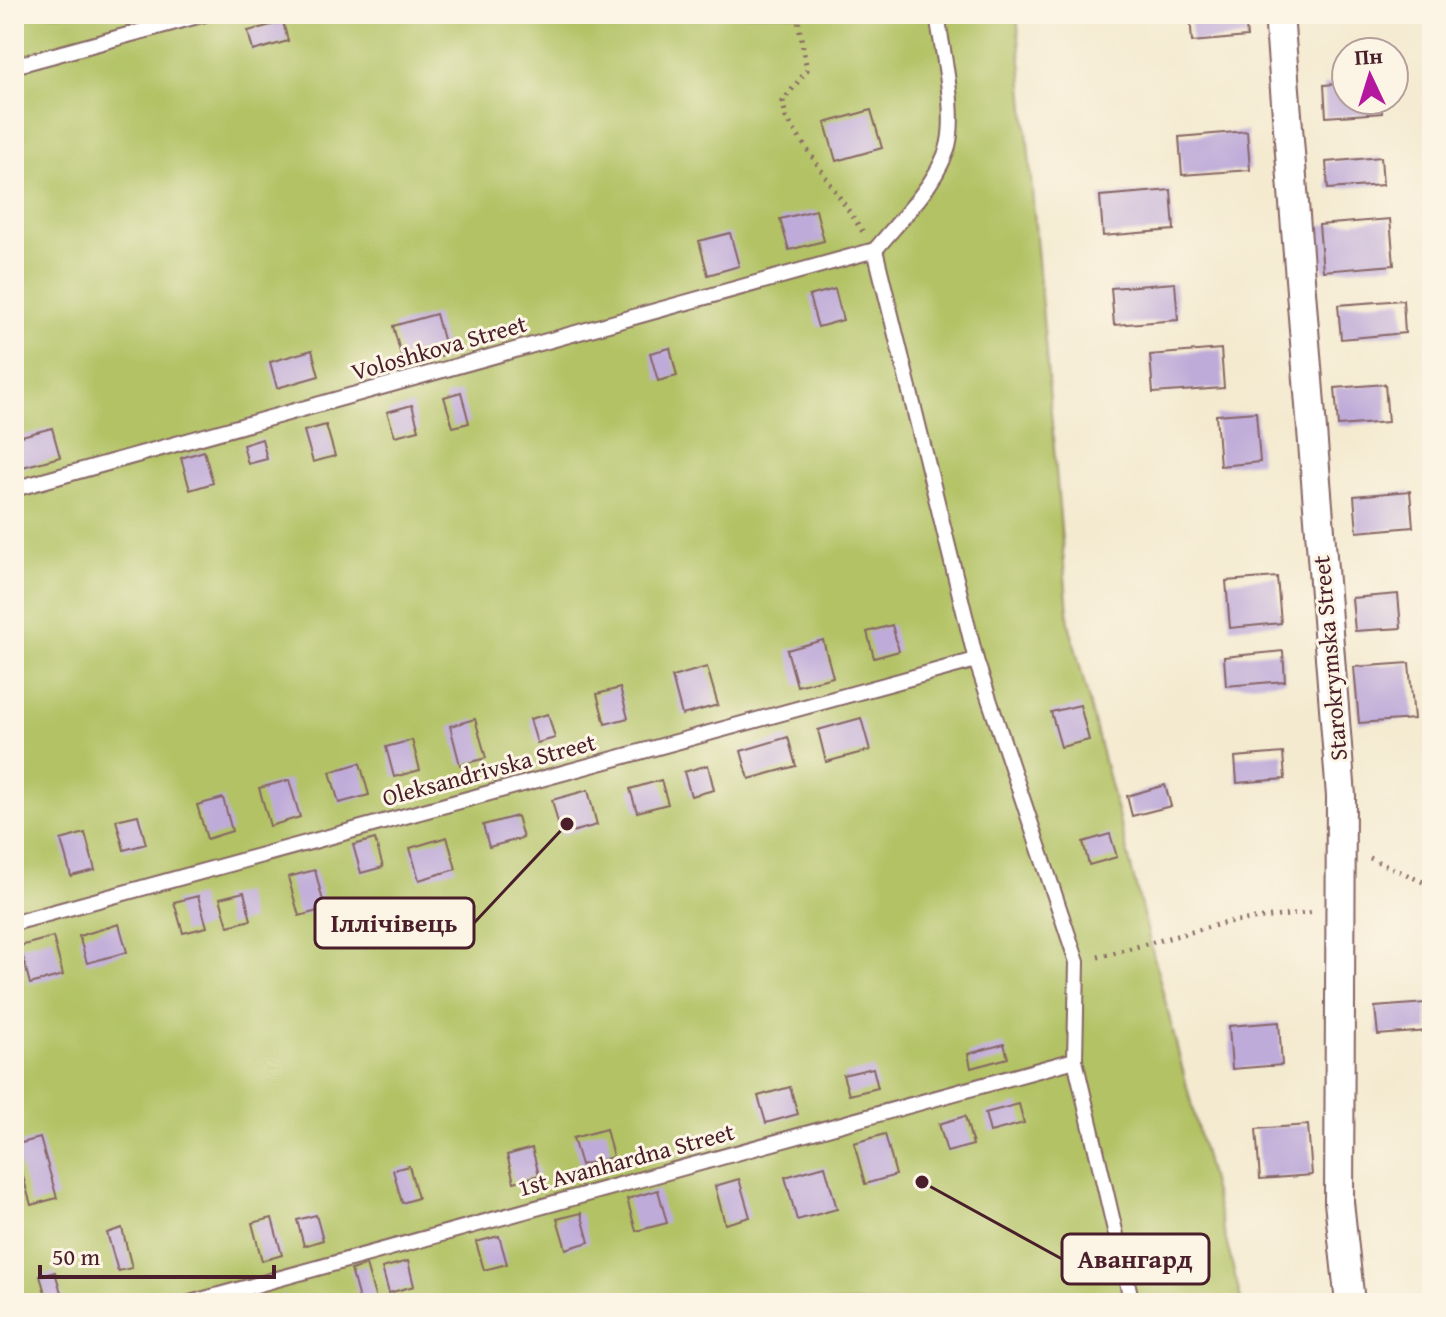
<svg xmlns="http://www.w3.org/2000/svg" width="1446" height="1317" font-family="'Gentium Book Plus',serif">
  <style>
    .green { fill: #b2c265; stroke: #7e7048; stroke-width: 2 }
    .building { fill: #bfabd9 }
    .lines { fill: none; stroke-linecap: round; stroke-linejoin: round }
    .service-casing { stroke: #866665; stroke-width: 18 }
    .minor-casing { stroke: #866665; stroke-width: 32 }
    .path { stroke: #866665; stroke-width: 5; stroke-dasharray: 2 6; stroke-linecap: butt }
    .service { stroke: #fff; stroke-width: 14 }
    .minor { stroke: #fff; stroke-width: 28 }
    .labels { text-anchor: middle; stroke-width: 6; stroke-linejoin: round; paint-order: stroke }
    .street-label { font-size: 24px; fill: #4a1f2b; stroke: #fcf5e5 }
    .leader { fill: none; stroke: #4a1f2b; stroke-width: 3 }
    .callout-dot { fill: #4a1f2b; stroke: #fcf5e5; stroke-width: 3 }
    .callout { fill: #fcf5e5; stroke: #4a1f2b; stroke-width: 3 }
    .callout-label { font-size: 26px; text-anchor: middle; font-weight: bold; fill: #4a1f2b }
  </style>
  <rect width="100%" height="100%" fill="#fcf5e5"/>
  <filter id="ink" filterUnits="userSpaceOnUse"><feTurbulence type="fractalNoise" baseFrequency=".0125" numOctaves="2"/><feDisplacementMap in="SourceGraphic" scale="16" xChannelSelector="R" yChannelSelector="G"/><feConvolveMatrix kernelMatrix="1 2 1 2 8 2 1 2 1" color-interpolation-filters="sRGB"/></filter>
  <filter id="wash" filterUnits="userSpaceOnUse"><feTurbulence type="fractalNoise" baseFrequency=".006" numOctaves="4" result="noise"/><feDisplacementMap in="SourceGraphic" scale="32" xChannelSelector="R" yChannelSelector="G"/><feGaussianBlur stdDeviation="1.8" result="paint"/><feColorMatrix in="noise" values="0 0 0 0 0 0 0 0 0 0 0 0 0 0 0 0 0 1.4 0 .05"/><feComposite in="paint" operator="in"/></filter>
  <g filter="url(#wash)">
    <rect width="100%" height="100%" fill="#f4ead0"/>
    <path class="green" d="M14,14H1017L1069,623L1242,1303H14Z"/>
    <g id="blocks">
      <g class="building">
        <path d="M1190,14H1245L1247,37L1192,42Z"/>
        <path d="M283,22L288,41L253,51L248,31Z"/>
        <path d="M1346,83V100H1381L1382,113L1326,117L1324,85Z"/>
        <path d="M871,110L882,148L836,161L825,123Z"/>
        <path d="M1247,131L1250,170L1182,175L1179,137Z"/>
        <path d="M1381,157L1383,185L1328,189L1326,162Z"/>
        <path d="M1171,190L1174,230L1103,236L1100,196Z"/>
        <path d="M816,210L824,241L789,250L780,219Z"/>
        <path d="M1390,219L1394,265L1323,271L1319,225Z"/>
        <path d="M730,233L739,266L708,275L699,241Z"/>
        <path d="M1175,283L1178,320L1114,325L1111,288Z"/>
        <path d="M835,289L843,320L818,327L809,296Z"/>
        <path d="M1403,300L1405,333L1341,339L1338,305Z"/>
        <path d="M436,314L447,354L404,366L393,326Z"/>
        <path d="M670,348L677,376L658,381L650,353Z"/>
        <path d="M1221,349L1224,388L1153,393L1150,355Z"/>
        <path d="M312,350L319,376L277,388L270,362Z"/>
        <path d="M1385,384L1388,422L1338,426L1335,388Z"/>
        <path d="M461,392L469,423L453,427L444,397Z"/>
        <path d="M412,405L419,430L395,436L387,412Z"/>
        <path d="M1256,412L1260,462L1220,466L1216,415Z"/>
        <path d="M326,425L335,456L313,462L304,431Z"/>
        <path d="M52,428L60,457L19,468L14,438Z"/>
        <path d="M262,439L267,459L248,464L243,445Z"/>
        <path d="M204,451L213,483L190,490L181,458Z"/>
        <path d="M1410,491L1413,527L1357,532L1354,496Z"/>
        <path d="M1277,577L1281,623L1230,628L1226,581Z"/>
        <path d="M1398,594L1401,628L1355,631L1352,598Z"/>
        <path d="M892,625L899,651L874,658L867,632Z"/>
        <path d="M823,640L833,677L797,686L787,650Z"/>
        <path d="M1283,651L1285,681L1226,686L1224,657Z"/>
        <path d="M1409,663L1414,719L1359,723L1354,667Z"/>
        <path d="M707,667L718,705L682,715L672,677Z"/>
        <path d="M620,688L628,718L605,724L597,694Z"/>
        <path d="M1080,705L1089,740L1061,747L1051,712Z"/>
        <path d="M548,714L555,738L537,743L530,719Z"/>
        <path d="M861,718L870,750L826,762L818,730Z"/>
        <path d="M475,719L486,758L460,765L450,726Z"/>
        <path d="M788,737L796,766L749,779L741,751Z"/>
        <path d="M412,740L420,770L394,777L386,747Z"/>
        <path d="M1283,753L1285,779L1237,783L1235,757Z"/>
        <path d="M360,763L369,795L339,803L330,772Z"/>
        <path d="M708,765L714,790L691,796L684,772Z"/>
        <path d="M289,780L300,817L270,826L259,788Z"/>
        <path d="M661,780L668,804L637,812L630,789Z"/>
        <path d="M1165,785L1171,806L1132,816L1127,796Z"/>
        <path d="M588,790L597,825L561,835L552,800Z"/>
        <path d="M223,798L232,831L207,839L197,805Z"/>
        <path d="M138,815L146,844L124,850L116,820Z"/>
        <path d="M517,816L523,838L489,847L483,825Z"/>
        <path d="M85,833L95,870L71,876L61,840Z"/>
        <path d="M1110,834L1117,857L1089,865L1083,842Z"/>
        <path d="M447,837L456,869L419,880L410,848Z"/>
        <path d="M375,839L383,867L361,873L353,845Z"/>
        <path d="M315,870L325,909L299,916L288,877Z"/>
        <path d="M244,892L251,920L228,926L220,898Z"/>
        <path d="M198,896L207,927L183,933L174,902Z"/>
        <path d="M119,924L127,952L87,963L79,936Z"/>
        <path d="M53,937L63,975L30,984L20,946Z"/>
        <path d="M1426,1003L1428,1031L1378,1035L1375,1007Z"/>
        <path d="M1279,1022L1282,1065L1232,1069L1229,1026Z"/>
        <path d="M1004,1044L1008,1058L971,1068L968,1054Z"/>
        <path d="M873,1068L878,1088L849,1095L843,1075Z"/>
        <path d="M790,1087L798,1114L766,1123L758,1096Z"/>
        <path d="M1019,1104L1024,1123L990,1132L985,1113Z"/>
        <path d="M965,1116L973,1145L947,1152L939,1124Z"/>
        <path d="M1308,1125L1312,1175L1260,1179L1256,1129Z"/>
        <path d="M606,1129L613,1157L581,1165L573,1138Z"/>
        <path d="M885,1134L896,1175L865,1184L854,1143Z"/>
        <path d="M40,1138L57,1198L31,1205L14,1145Z"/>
        <path d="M532,1148L539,1175L514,1182L507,1155Z"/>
        <path d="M409,1166L418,1198L402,1203L393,1170Z"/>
        <path d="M825,1166L837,1209L797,1220L785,1177Z"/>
        <path d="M739,1179L750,1217L725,1224L715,1186Z"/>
        <path d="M658,1190L667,1223L636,1231L627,1199Z"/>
        <path d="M581,1213L589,1242L566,1249L557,1219Z"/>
        <path d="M316,1215L323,1240L304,1246L297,1220Z"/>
        <path d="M272,1218L282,1255L262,1261L252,1223Z"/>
        <path d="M122,1228L132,1268L118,1271L107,1233Z"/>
        <path d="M499,1236L507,1264L484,1270L476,1242Z"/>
        <path d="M408,1261L414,1286L389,1293L382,1268Z"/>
        <path d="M366,1265L377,1303H360L351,1270Z"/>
        <path d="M55,1272L64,1303H48L40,1276Z"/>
        <path d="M285,1295L288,1303H259V1302Z"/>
      </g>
    </g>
  </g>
  <g filter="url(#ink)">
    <use href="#blocks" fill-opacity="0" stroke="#866665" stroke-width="2"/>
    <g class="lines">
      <g class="service-casing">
        <g id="service">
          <path d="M14,66L205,14"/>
          <path d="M875,250L976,660L1077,962L1075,1060L1132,1303"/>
          <path d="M875,250C899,221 931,190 945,155C960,121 942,51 937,14"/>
          <path d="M14,489L875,250"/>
          <path d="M14,923L976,660"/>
          <path d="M190,1303L1075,1060"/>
        </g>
      </g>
      <g class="minor-casing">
        <path id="minor" d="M1279,14L1341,796L1339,1202L1350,1303"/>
      </g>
      <g class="path">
        <path d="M797,14L807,70L783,101L786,118L863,232"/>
        <path d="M1370,858L1432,886"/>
        <path d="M1098,957L1228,922L1315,912"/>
      </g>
      <use href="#service" class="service"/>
      <use href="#minor" class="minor"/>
    </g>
  </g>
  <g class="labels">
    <g class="street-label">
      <text transform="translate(439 348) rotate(-16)" y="8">Voloshkova Street</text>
      <text transform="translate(1330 658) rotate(-95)" y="8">Starokrymska Street</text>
      <text transform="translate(489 770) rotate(-15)" y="8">Oleksandrivska Street</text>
      <text transform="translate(626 1160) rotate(-15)" y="8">1st Avanhardna Street</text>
    </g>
  </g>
  <path class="leader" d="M567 824L474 923M922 1182L1062 1259"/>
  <g class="callout-dot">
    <circle cx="567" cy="824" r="8"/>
    <circle cx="922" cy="1182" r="8"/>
  </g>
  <g class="callout">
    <rect x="315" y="898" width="159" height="50" rx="8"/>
    <rect x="1062" y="1234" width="147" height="50" rx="8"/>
  </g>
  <g class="callout-label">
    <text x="394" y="932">Іллічівець</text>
    <text x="1135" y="1268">Авангард</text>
  </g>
  <rect width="1446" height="1317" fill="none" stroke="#fcf5e5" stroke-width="48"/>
  <g transform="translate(1370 76) rotate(356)"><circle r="38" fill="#fcf5e5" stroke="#b59f9b" stroke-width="2"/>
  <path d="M0-6L14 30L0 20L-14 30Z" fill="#b5179e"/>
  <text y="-12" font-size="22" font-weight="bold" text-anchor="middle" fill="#4a1f2b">Пн</text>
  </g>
  <path d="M40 1265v12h234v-12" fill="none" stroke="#4a1f2b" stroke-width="4"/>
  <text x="52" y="1265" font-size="24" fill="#4a1f2b" stroke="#fcf5e5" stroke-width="6" paint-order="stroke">50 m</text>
</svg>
